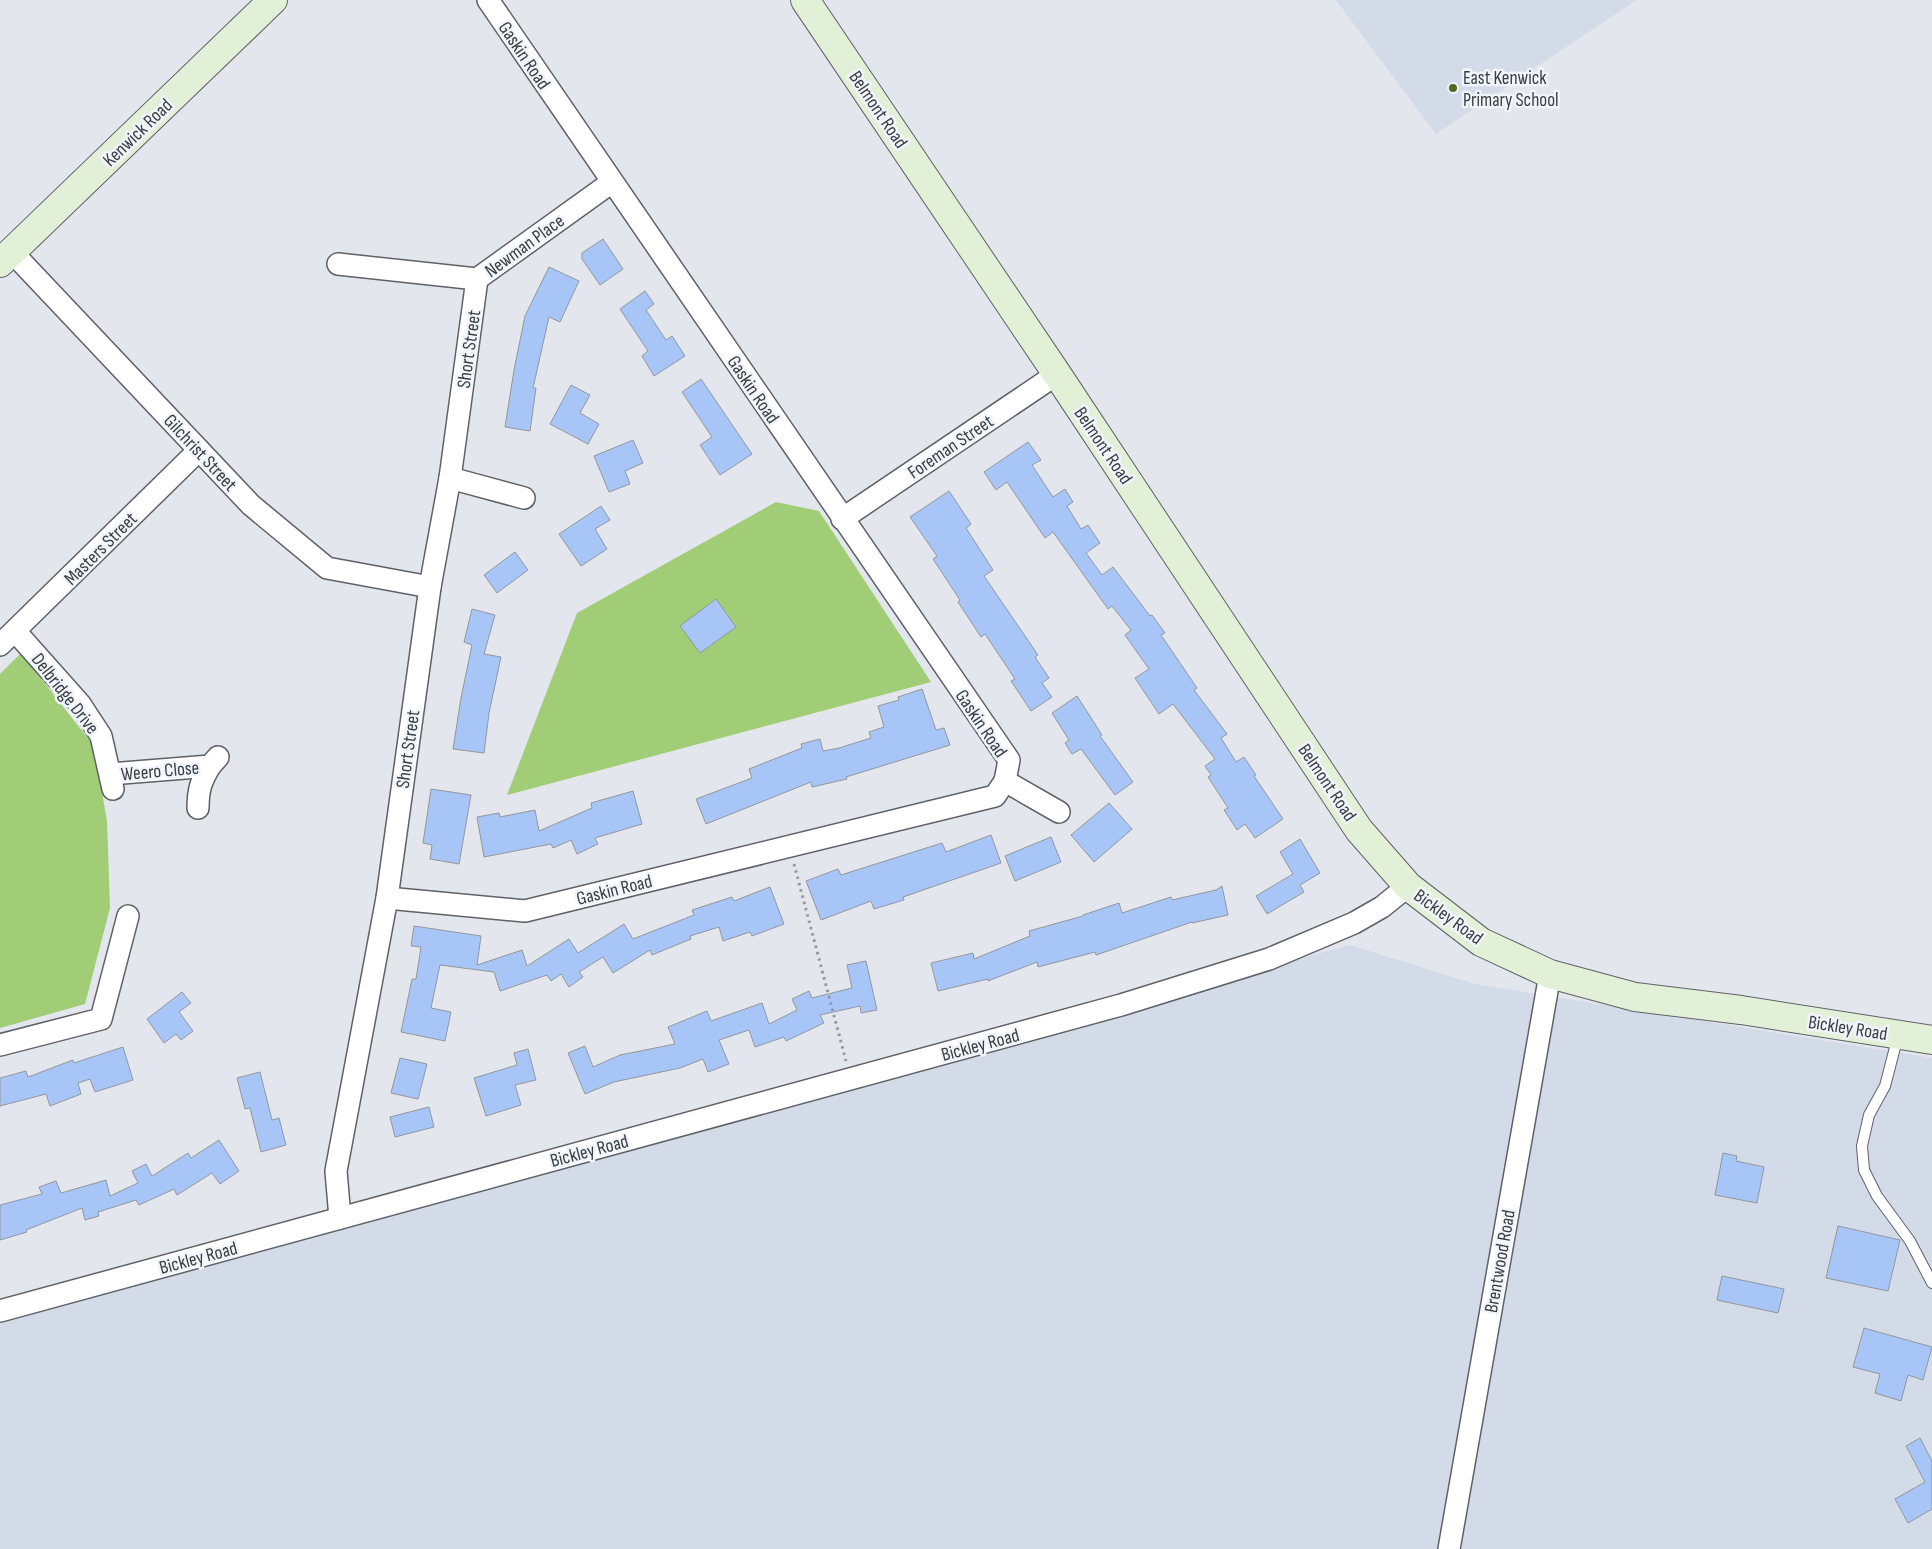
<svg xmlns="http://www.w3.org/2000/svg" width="1932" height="1549" font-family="'Sofia Sans Condensed',sans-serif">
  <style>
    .built { fill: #d3dbe8 }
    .green { fill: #a0cd75 }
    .building { fill: #a7c5f6; stroke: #93979d }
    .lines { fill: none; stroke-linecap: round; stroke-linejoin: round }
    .lane-casing { stroke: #5e6267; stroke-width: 12 }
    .street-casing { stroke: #5e6267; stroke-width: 24 }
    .secondary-casing { stroke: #5e6267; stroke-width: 30 }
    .path { stroke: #95989c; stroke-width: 3; stroke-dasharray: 2.5 4; stroke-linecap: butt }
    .lane { stroke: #fff; stroke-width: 10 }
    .street { stroke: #fff; stroke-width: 21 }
    .secondary { stroke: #e3f0d8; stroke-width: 28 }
    .poi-dot { fill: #496b23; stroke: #f0f4fb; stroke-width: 2 }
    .labels { text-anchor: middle; stroke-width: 5; stroke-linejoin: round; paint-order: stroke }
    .street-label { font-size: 19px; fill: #3b3d40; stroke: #f0f4fb }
    .poi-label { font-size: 19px; fill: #3b3d40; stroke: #f0f4fb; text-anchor: start }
  </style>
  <rect width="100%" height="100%" fill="#e3e7ed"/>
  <g class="built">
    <path d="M1336,0H1637L1436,134Z"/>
    <path d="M1350,945L1475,984L1932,1058V1549H0V1318Z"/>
  </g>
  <g class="green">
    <path d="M776,502L819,511L931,682L507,795L577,613Z"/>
    <path d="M21,653L94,746L107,821L110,908L85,1004L0,1028V674Z"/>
  </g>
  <g class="building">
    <path d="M603,239L623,269L600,285L582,259V253Z"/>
    <path d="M549,267L579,281L560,322L549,317L533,388H536L530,431L505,427L514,370L525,316Z"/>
    <path d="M645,291L654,304L646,310L666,340L672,336L685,356L654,376L642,356L648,351L620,309Z"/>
    <path d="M701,379L752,454L720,475L700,445L712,437L682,392Z"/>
    <path d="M571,385L590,395L580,413L599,424L588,444L550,424Z"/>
    <path d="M633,440L643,463L625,471L630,484L609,492L594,456Z"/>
    <path d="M1028,442L1041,460L1032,465L1053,497L1065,489L1073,502L1067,506L1081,529L1088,525L1100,543L1086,553L1102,575L1113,567L1150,616L1152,615L1165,633L1161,635L1197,688L1194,690L1227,734L1221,738L1236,762L1244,757L1256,775L1254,776L1283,819L1255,838L1245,824L1237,830L1224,810L1228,808L1208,777L1211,775L1205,766L1215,759L1173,704L1159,714L1135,678L1149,669L1125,635L1131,630L1112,606L1108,609L1053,532L1045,538L1007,482L996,490L984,472Z"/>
    <path d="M949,491L971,524L966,528L993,570L984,576L1038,655L1035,657L1049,678L1042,683L1052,697L1031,711L1011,681L1015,679L985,634L981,637L958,602L960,600L933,559L937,556L910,517Z"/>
    <path d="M601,506L610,520L595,529L607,549L581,566L559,534Z"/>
    <path d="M515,552L528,570L497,593L484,575Z"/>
    <path d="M716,599L736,627L700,653L680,626Z"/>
    <path d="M472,609L495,615L484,654L501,657L489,713L484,753L453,749L461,698L472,645L464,642Z"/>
    <path d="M922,689L936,730L944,728L950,745L846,777L847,779L812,787L811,782L706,824L696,799L752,778L749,769L802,748L801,744L820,739L823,751L839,748L871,738L869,732L884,727L878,706L899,700L898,697Z"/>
    <path d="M1077,696L1102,735L1100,736L1133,782L1115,795L1081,749L1072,754L1065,743L1069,740L1052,713Z"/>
    <path d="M431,789L471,795L459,864L430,859L432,845L423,843Z"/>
    <path d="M633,791L642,824L595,838L598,844L577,854L571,840L553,848L551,844L484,857L477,817L499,813L500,817L535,810L539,831L592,808L591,803Z"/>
    <path d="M1109,803L1132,829L1094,862L1071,835Z"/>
    <path d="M991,835L1001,863L903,897L904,900L874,909L871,901L821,920L806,881L838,869L841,875L942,843L946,852Z"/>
    <path d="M1051,837L1061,862L1015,881L1005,856Z"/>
    <path d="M1300,839L1320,873L1300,885L1304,892L1267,914L1256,896L1293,874L1280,852Z"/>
    <path d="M1222,886L1228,915L1192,923V922L1096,955L1095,952L1038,967L1037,962L988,981V979L938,991L931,963L973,953L974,959L1030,936L1029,931L1083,916V915L1119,903L1122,913L1171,897L1172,900L1216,890Z"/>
    <path d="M770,887L784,924L752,936L750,932L723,941L719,927L690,936L691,939L652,955L650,950L613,973L603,957L579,972L583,977L569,987L561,974L551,981L547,975L500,991L494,972L440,965L431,1008L451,1012L445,1041L401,1032L412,979H416L421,947L411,946L414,926L481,936L477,965L522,950L527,966L569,939L578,953L624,924L633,939L694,915L692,910L732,897L734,901Z"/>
    <path d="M866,961L877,1010L861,1013L860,1006L820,1015L824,1023L786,1041L784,1037L755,1047L749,1030L719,1040L729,1064L708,1072L703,1059L680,1068L614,1082L585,1094L568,1053L585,1046L593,1067L620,1055L675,1044L668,1027L707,1011L711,1021L762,1003L769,1024L797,1010L792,999L809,991L812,998L852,988L847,965Z"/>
    <path d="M182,992L191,1003L179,1012L193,1031L181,1040L176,1034L164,1043L147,1019Z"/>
    <path d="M123,1047L133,1080L95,1092L90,1079L78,1083L81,1094L50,1106L46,1094L0,1106V1078L26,1071L28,1077L73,1060L74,1063Z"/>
    <path d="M528,1049L536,1080L515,1085L521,1105L486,1116L474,1078L517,1065L514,1053Z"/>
    <path d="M400,1058L427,1064L418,1099L391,1093Z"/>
    <path d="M260,1072L272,1120L279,1118L286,1145L261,1152L250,1108L245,1109L237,1078Z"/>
    <path d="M429,1107L434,1127L395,1137L390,1117Z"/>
    <path d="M219,1140L239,1171L220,1184L212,1173L177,1195L174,1189L139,1205L136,1200L98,1212L99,1216L85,1220L82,1208L26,1230L27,1232L0,1240V1205L42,1194L39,1187L56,1181L61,1193L106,1180L110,1196L138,1183L132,1171L146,1164L152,1176L188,1153L191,1158Z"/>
    <path d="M1723,1153L1737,1156L1736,1161L1764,1167L1757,1203L1715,1195Z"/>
    <path d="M1838,1226L1900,1240L1888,1291L1826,1278Z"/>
    <path d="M1722,1276L1784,1289L1778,1313L1717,1300Z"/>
    <path d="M1864,1328L1932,1347L1923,1380L1908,1375L1901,1401L1875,1393L1880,1374L1853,1367Z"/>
    <path d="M1920,1438L1932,1461V1509L1908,1523L1895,1499L1925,1482L1906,1446Z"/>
  </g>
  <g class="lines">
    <g class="lane-casing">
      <path id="lane" d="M1898,1036L1885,1086L1869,1115L1862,1146L1864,1170L1877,1196L1910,1241L1932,1283"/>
    </g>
    <g class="street-casing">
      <g id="street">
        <path d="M12,252L251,505L327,568L430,587"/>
        <path d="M338,264L477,279L612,182"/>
        <path d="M450,478L524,498"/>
        <path d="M842,519L1057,374"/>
        <path d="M15,631L80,704L101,736L113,789"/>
        <path d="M0,645L199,450"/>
        <path d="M110,774L210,766L218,757"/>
        <path d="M1005,781L1059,812"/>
        <path d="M198,808C198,790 201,781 210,766"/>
        <path d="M387,898L525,911L995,796L1005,781L1009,760L488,0"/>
        <path d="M0,1045L101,1019L128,916"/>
        <path d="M340,1218L336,1171L387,898L430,587L450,478L477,279"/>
        <path d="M0,1311L1121,1005L1269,959L1354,923L1382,907L1408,886"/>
        <path d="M1449,1549L1550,974"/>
      </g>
    </g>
    <g class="secondary-casing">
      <g id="secondary">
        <path d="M805,0L1057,374L1359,830L1408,886L1481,942L1550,974L1635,997L1741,1010L1932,1040"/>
        <path d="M0,263L273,0"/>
      </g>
    </g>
    <path class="path" d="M794,864L846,1061"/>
    <use href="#lane" class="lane"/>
    <use href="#street" class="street"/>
    <use href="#secondary" class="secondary"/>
  </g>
  <circle class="poi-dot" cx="1453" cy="88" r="5"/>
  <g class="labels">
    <g class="street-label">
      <text transform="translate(525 55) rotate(56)" y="7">Gaskin Road</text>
      <text transform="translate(879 109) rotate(56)" y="7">Belmont Road</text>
      <text transform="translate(137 132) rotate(-44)" y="7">Kenwick Road</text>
      <text transform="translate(524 245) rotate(-36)" y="7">Newman Place</text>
      <text transform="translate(468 349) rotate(-82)" y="7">Short Street</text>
      <text transform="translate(754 389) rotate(56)" y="7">Gaskin Road</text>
      <text transform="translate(1104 445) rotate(56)" y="7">Belmont Road</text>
      <text transform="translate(950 446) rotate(-34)" y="7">Foreman Street</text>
      <text transform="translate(201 452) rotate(47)" y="7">Gilchrist Street</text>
      <text transform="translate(100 548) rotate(-45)" y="7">Masters Street</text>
      <text transform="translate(66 693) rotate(52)" y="7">Delbridge Drive</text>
      <text transform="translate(982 723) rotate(56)" y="7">Gaskin Road</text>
      <text transform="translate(407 749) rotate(-82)" y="7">Short Street</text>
      <text transform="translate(160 770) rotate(-5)" y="7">Weero Close</text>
      <text transform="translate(1328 782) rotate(56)" y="7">Belmont Road</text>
      <text transform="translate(614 889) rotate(-14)" y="7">Gaskin Road</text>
      <text transform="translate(1449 916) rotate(36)" y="7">Bickley Road</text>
      <text transform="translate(1848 1027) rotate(9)" y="7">Bickley Road</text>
      <text transform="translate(980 1044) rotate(-15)" y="7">Bickley Road</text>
      <text transform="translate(589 1150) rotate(-15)" y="7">Bickley Road</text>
      <text transform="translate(198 1257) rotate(-15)" y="7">Bickley Road</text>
      <text transform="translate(1499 1261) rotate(-80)" y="7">Brentwood Road</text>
    </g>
    <g class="poi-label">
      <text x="1463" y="84">East Kenwick<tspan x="1463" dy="22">Primary School</tspan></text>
    </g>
  </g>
</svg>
